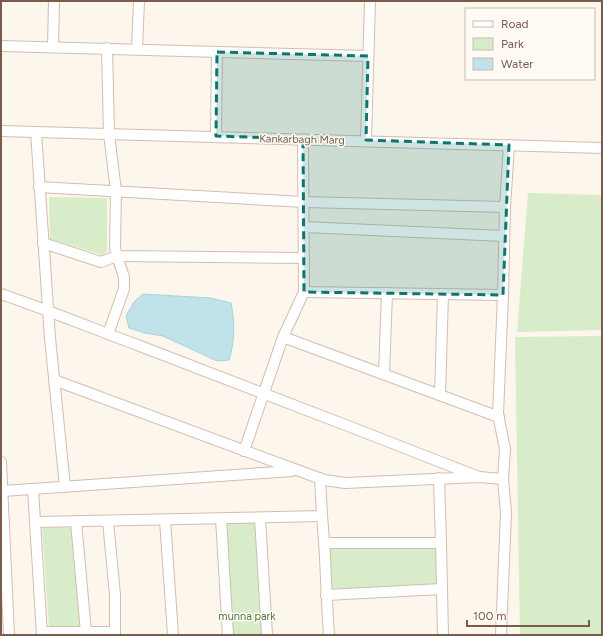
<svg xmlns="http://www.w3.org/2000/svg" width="603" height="636" font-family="Figtree,sans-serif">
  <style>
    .green { fill: #d8ecc9 }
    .water { fill: #bfe3e8; stroke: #a5d3da }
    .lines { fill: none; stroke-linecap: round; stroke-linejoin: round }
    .minor-casing { stroke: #d1beb0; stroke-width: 12 }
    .minor { stroke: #fff; stroke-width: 10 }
    .marked { fill: #0f766e; fill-opacity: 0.2; stroke: #0f766e; stroke-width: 3; stroke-dasharray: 8 5; stroke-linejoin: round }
    .labels { text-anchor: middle; stroke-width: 3; stroke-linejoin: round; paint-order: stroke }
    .street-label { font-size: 11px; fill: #7a5c4d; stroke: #fffaf3 }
    .park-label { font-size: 11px; fill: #537a41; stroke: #fffaf3 }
  </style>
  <rect width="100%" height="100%" fill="#fdf6ec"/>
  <g class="green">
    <path d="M528,193L602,195V330L517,332Z"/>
    <path d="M49,197L107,198V251L103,255L50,239Z"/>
    <path d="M602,336V635H520L515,337Z"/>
    <path d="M227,523H257L263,635H233Z"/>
    <path d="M42,527L71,528L83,628H49Z"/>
    <path d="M329,547L437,549L439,585L331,591Z"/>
  </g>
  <path class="water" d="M143,294L210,298L231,303C235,322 235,341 229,360L217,361L163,336L145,333L129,328L126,316L134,302Z"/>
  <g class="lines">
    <g class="minor-casing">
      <g id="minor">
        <path d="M1,46L368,56"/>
        <path d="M53,47L54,1"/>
        <path d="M107,48L109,134L116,191L115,248L117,256L304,258"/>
        <path d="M137,49L139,1"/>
        <path d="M1,131L602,148"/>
        <path d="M36,132L50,338L65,487"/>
        <path d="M216,136L217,52"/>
        <path d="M303,139L304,292L503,295"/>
        <path d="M366,140L370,1"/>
        <path d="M39,187L304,202L505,207"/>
        <path d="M304,227L504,236"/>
        <path d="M43,243L101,262L117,256L124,277V289L108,334"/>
        <path d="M1,294C48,310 94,329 140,346C254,389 366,433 479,477"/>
        <path d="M283,337L499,417"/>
        <path d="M384,374L387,293"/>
        <path d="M54,380L324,480L345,483L479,477L503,479"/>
        <path d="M440,395L443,294"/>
        <path d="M244,451L283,337L304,292"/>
        <path d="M1,462L9,635"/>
        <path d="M439,478L441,543"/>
        <path d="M33,489L42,635"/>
        <path d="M3,491L292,471"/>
        <path d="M322,516C326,556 326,595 329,635"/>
        <path d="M260,518L267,635"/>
        <path d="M221,519L228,635"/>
        <path d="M165,520L173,635"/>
        <path d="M108,521L115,595V635"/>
        <path d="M36,522L322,516L320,478"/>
        <path d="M325,543H441L443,635"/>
        <path d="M326,595L442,589"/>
        <path d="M42,632H86L76,522"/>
        <path d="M86,632H115"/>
        <path d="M501,635L506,512L503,479L505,449L498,414L503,295L505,207L509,145"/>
      </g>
    </g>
    <use href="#minor" class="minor"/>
  </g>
  <path class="marked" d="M217,52L368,56L366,140L509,145L503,295L304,292L303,139L216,136Z"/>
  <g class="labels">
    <g class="street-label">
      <text transform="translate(302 139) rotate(1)" y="4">Kankarbagh Marg</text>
    </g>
    <g class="park-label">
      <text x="247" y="620">munna park</text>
    </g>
  </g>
  <rect width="603" height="636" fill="none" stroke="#7a5c4d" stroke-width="4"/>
  <rect x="465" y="8" width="130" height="72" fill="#fffaf3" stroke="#cabbb1"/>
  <rect x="473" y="21" width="20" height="6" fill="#ffffff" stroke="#cabbb1"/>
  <text x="501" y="28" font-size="12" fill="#7a5c4d">Road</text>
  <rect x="473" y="38" width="20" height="12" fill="#d8ecc9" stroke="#cabbb1"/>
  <text x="501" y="48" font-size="12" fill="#7a5c4d">Park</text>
  <rect x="473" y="58" width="20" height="12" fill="#bfe3e8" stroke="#cabbb1"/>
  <text x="501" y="68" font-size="12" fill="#7a5c4d">Water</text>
  <path d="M467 620v6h122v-6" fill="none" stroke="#7a5c4d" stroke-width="2"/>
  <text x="473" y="620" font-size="12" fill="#7a5c4d" stroke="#fffaf3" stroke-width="3" paint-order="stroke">100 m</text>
</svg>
